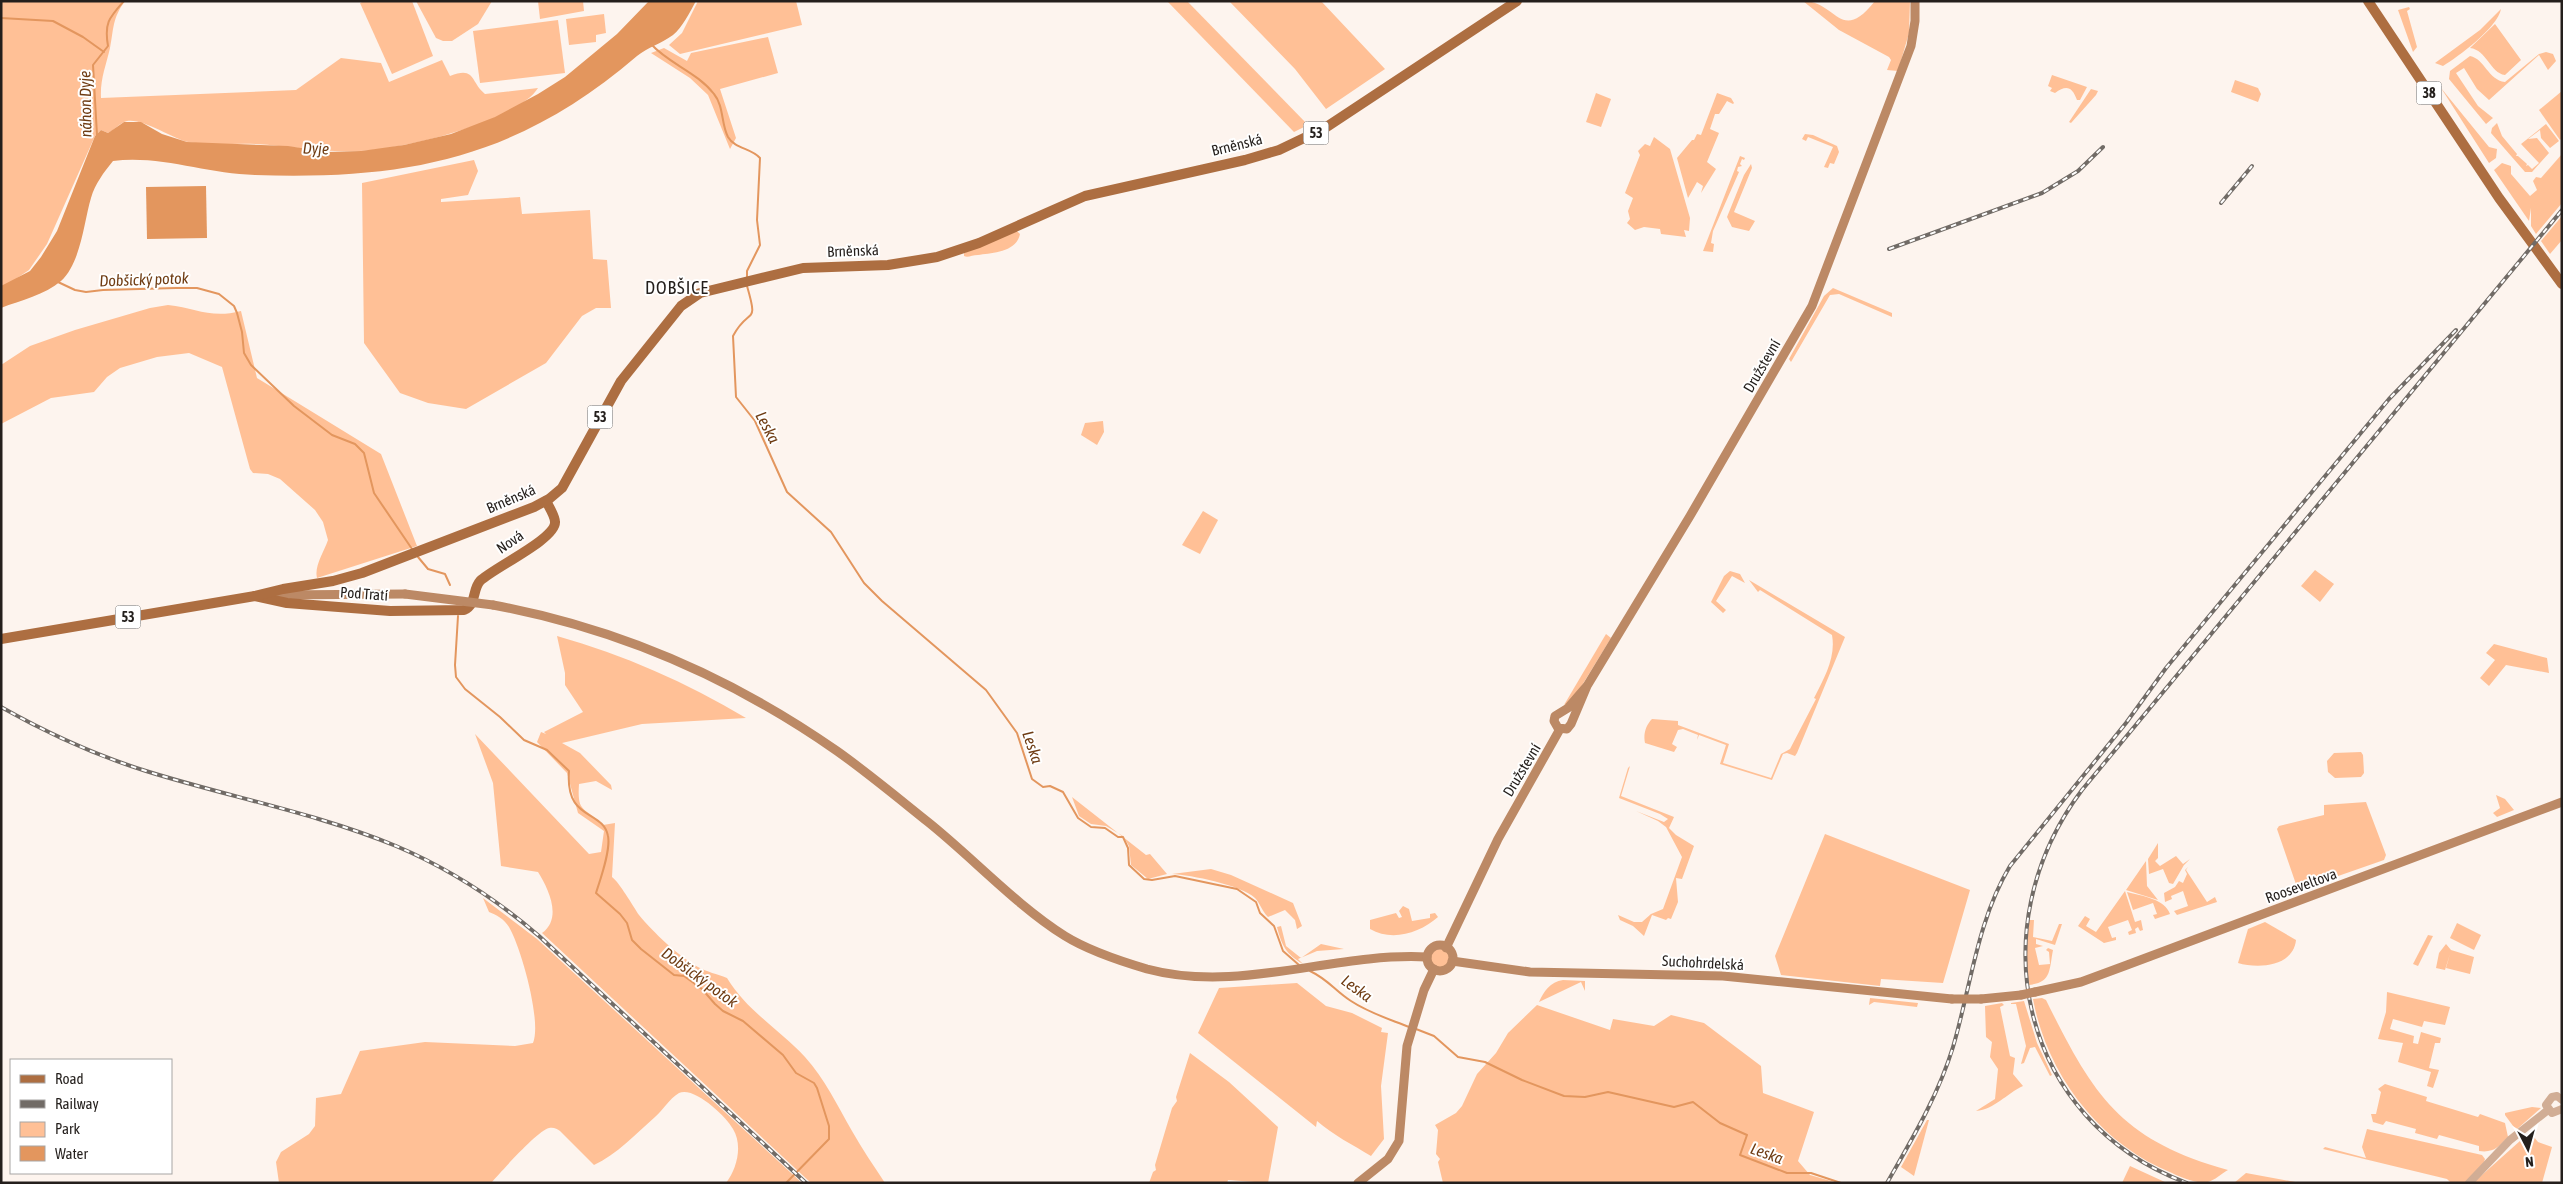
<svg xmlns="http://www.w3.org/2000/svg" width="2563" height="1184" font-family="'Asap Condensed',sans-serif">
  <style>
    .green { fill: #ffc096 }
    .water { fill: #e3965e }
    .lines { fill: none; stroke-linecap: round; stroke-linejoin: round }
    .stream { stroke: #e3965e; stroke-width: 2 }
    .tertiary { stroke: #d1ad95; stroke-width: 8 }
    .secondary { stroke: #bc8965; stroke-width: 9 }
    .primary { stroke: #ad6e41; stroke-width: 10 }
    .rail-casing { stroke: #716b66; stroke-width: 4 }
    .rail { stroke: #fff; stroke-width: 2; stroke-dasharray: 5.5; stroke-linecap: butt }
    .secondary-bridge { stroke: #bc8965; stroke-width: 9 }
    .labels { text-anchor: middle; stroke-width: 4; stroke-linejoin: round; paint-order: stroke }
    .shield { fill: #fff; stroke: #666260; stroke-width: 1 }
    .shield-label { font-size: 14px; font-weight: bold; fill: #241f1c }
    .street-label { font-size: 15px; fill: #241f1c; stroke: #fff }
    .water-label { font-size: 16px; font-style: italic; fill: #6f3c13; stroke: #fff }
    .quarter-label { font-size: 18px; letter-spacing: 1px; fill: #241f1c; stroke: #fff }
  </style>
  <rect width="100%" height="100%" fill="#fdf4ee"/>
  <g class="green">
    <path d="M1,1H125C112,19 114,28 110,48C106,66 100,79 101,98L296,90L341,58L381,63L389,82L442,60L450,76C476,66 470,82 485,94L538,88C517,122 399,150 359,151C324,153 291,146 256,144C233,143 210,146 188,142C171,138 138,115 124,122C118,125 114,130 108,133L101,130L95,136L47,244L29,270L1,289Z"/>
    <path d="M364,1H412L433,56L392,74L360,3Z"/>
    <path d="M416,1H492L478,24L452,41H443L436,38Z"/>
    <path d="M538,1H583L584,11L540,19Z"/>
    <path d="M698,1H796L802,25L680,54L669,45L682,33Z"/>
    <path d="M1167,1H1187L1308,125L1294,132Z"/>
    <path d="M1229,1H1321L1385,69L1326,109L1295,69Z"/>
    <path d="M1803,1C1837,1 1840,45 1875,1H1910L1909,33L1898,71L1887,70L1891,60L1889,57L1839,30Z"/>
    <path d="M2409,7L2410,9L2407,11L2417,47L2413,52L2398,10Z"/>
    <path d="M2501,9C2498,27 2458,57 2443,66L2435,63L2480,30Z"/>
    <path d="M604,14L606,33L596,35V42L569,45L566,19Z"/>
    <path d="M558,20L565,73L480,83L473,31Z"/>
    <path d="M2495,24L2521,60L2505,75C2490,73 2487,50 2470,48Z"/>
    <path d="M768,37L778,73L720,89L736,138L730,149L708,95L690,78L651,53L664,48L687,61L691,53Z"/>
    <path d="M2546,52L2553,54L2556,61L2548,70L2539,55L2489,100L2477,89L2464,68L2456,73L2478,106L2493,118L2486,124L2449,79L2450,71L2470,56C2485,59 2488,80 2505,82L2539,54Z"/>
    <path d="M2052,75L2087,87L2080,100H2077C2072,86 2066,85 2055,93L2050,91L2052,88L2048,86Z"/>
    <path d="M2235,80L2258,88L2261,94L2258,102L2231,92Z"/>
    <path d="M2441,88L2489,147L2497,149L2496,158L2489,163Z"/>
    <path d="M2091,89L2098,91L2096,95L2071,123L2069,122Z"/>
    <path d="M2562,91V138L2560,140L2539,110Z"/>
    <path d="M1596,93L1611,99L1601,127L1586,122Z"/>
    <path d="M1717,93L1731,98L1734,103L1733,104L1727,101L1719,114H1715L1710,129L1719,133L1707,162L1716,169L1701,193L1703,186L1697,182L1688,198L1677,158L1692,140H1694L1697,134L1701,135Z"/>
    <path d="M2497,123L2502,136L2517,154L2516,156H2518L2527,164L2526,166L2528,165L2532,169L2539,163L2521,144L2546,124L2559,141L2550,148L2541,138L2540,130L2528,139L2537,138L2549,153L2532,172H2525L2491,133L2492,128Z"/>
    <path d="M1805,134L1813,135L1837,146L1839,152L1834,164L1830,163L1828,168L1824,167L1833,147L1808,137L1806,141L1802,139Z"/>
    <path d="M1654,137L1670,149L1690,218L1689,231L1684,230L1686,237L1661,234L1660,229L1644,227L1635,230L1627,223L1630,219L1628,211L1633,198L1625,193L1640,155L1638,151L1645,144L1650,146Z"/>
    <path d="M2562,154V203L2536,234L2531,226V208L2529,221L2494,170L2502,163L2511,166V174L2530,196L2537,190L2533,181L2536,177L2541,178Z"/>
    <path d="M1740,156L1745,158L1744,160L1742,159L1740,164L1742,166L1738,167L1737,171L1739,172L1713,231L1711,243L1714,244L1713,252L1703,251Z"/>
    <path d="M474,160L478,171L468,195L441,199V202L520,197L522,214L590,210L593,259L607,260L611,308H596L582,316L546,363L466,409L428,403L400,393L364,343L362,183Z"/>
    <path d="M1751,164L1752,168L1734,212L1755,221L1749,231L1732,227L1727,217L1744,175Z"/>
    <path d="M2562,216V240L2550,254L2541,241Z"/>
    <path d="M1017,231L1020,234C1016,253 991,253 978,255C972,255 968,258 964,256V253Z"/>
    <path d="M1833,288L1892,313V317L1839,294L1830,295L1791,362L1789,359L1824,296Z"/>
    <path d="M168,305C196,308 211,319 241,311L257,378L381,454L417,546L317,578C314,566 324,552 328,540L323,522L315,510L280,479L268,474L253,473L250,469L222,367L189,353L157,357L120,368L107,377L94,392L51,398L1,424V365L30,346L75,330L150,308Z"/>
    <path d="M1103,421L1104,432L1097,445L1081,435L1085,423Z"/>
    <path d="M1203,511L1218,520L1200,554L1182,545Z"/>
    <path d="M2315,570L2334,584L2320,602L2301,586Z"/>
    <path d="M1730,571L1740,574L1745,583L1732,576L1716,601L1726,610L1723,613L1711,602L1724,576Z"/>
    <path d="M1749,580L1845,637L1797,753L1795,756L1787,753L1783,754L1772,780L1720,764L1726,745L1699,735L1697,740L1698,735L1683,729L1678,730L1672,744L1677,747L1674,752L1645,743C1643,734 1646,725 1652,719L1678,721V725L1729,744L1723,763L1771,778L1781,754L1790,749L1816,699L1814,698C1825,677 1836,657 1832,635L1760,590L1758,592Z"/>
    <path d="M1606,634L1611,638L1573,700L1564,705Z"/>
    <path d="M557,636C624,655 686,682 746,718L642,724L562,743L580,753L611,785L612,790L596,781L579,784C577,814 584,806 603,825L615,823L612,877C619,882 633,906 639,915C654,933 677,955 698,967C707,972 717,974 727,978C747,1011 779,1029 805,1057C825,1079 837,1105 852,1131C862,1149 874,1166 885,1183H811L542,933C563,918 548,888 538,872L501,866L493,783L475,734L589,854L601,852L604,831L578,813L567,773L537,742L541,732L546,734L544,732L583,712L565,685V673Z"/>
    <path d="M2494,644L2547,658L2549,673L2506,665L2489,686L2480,678L2495,660L2486,653Z"/>
    <path d="M2361,752L2363,755L2364,773L2361,777L2335,778L2328,772L2327,761L2334,753Z"/>
    <path d="M1630,766L1621,796L1674,817L1669,828L1676,835L1694,846L1682,879L1676,878L1678,902L1671,919L1668,918L1666,920L1652,915L1644,936L1633,926L1620,920L1618,915L1634,922H1642L1651,914L1663,909L1682,857L1666,827L1658,821L1636,811L1664,822L1668,819L1660,814L1619,798L1628,768Z"/>
    <path d="M2496,795L2505,799L2514,810L2497,817L2493,813L2500,808Z"/>
    <path d="M1072,797L1146,855L1150,854L1167,874L1148,879L1131,865L1129,846L1123,836L1106,826L1091,824L1079,816Z"/>
    <path d="M2366,802L2386,855L2384,860L2298,890L2277,829L2279,826L2324,815V805Z"/>
    <path d="M1825,834L1970,890L1943,983L1881,979L1880,986L1781,975L1775,956Z"/>
    <path d="M2158,843V858L2155,861L2160,866L2176,856L2183,864L2190,859L2184,865L2173,884L2169,883L2163,869L2149,874L2148,859Z"/>
    <path d="M2146,861L2147,886L2158,900L2126,890Z"/>
    <path d="M2188,867L2186,870L2207,902L2215,897L2217,902L2177,915L2174,911L2188,906L2183,891L2171,896L2172,899L2165,902L2164,893L2175,887L2179,881L2183,883L2187,874L2185,870Z"/>
    <path d="M1211,869L1231,875L1293,903L1302,926L1297,929L1295,920L1285,910L1268,917C1262,911 1260,903 1255,898C1241,885 1191,875 1172,874Z"/>
    <path d="M2125,891L2135,922L2141,920L2143,930L2140,931L2138,927L2135,929L2136,933L2129,935L2128,932L2132,930L2128,920L2108,927L2112,938L2116,937V940L2104,943L2078,926L2085,916L2090,919L2086,926L2096,932Z"/>
    <path d="M2127,892C2142,896 2165,899 2170,914L2155,919L2153,915L2157,914L2153,903L2133,910Z"/>
    <path d="M483,898L537,939L802,1183H726C737,1169 743,1145 733,1129C726,1116 694,1086 679,1093C669,1099 663,1110 655,1117C637,1133 616,1155 594,1165L560,1131C557,1129 554,1127 549,1128C537,1131 501,1172 491,1183H279L276,1162L281,1152L309,1134L315,1126L316,1098L341,1094L360,1051L425,1042L515,1046L533,1043C542,1022 521,947 509,927C504,919 497,915 489,912Z"/>
    <path d="M1403,906L1409,909L1412,921L1430,918V914L1435,913L1438,917C1420,933 1392,942 1370,929V920L1396,913L1399,918L1402,917L1399,911Z"/>
    <path d="M2029,920H2034L2033,937L2052,941L2059,924H2062L2055,945L2036,939V944L2043,946L2035,948L2039,965L2050,964L2049,952L2046,950L2048,948L2053,950C2049,970 2052,983 2028,985L2026,960Z"/>
    <path d="M2265,922L2296,940C2293,967 2258,969 2238,963L2248,929Z"/>
    <path d="M2457,923L2481,935L2474,950L2450,938Z"/>
    <path d="M1281,926L1286,946L1301,958L1321,944L1344,949L1317,951L1298,959L1303,964C1286,954 1282,946 1277,927Z"/>
    <path d="M2428,935L2433,936L2418,966L2413,964Z"/>
    <path d="M2446,944L2451,950L2474,957L2470,974L2446,968L2450,954L2445,970L2436,968L2439,953Z"/>
    <circle cx="1440" cy="959" r="10"/>
    <path d="M1563,980L1585,981V991L1581,982L1539,1002C1544,991 1550,982 1563,980Z"/>
    <path d="M1297,983L1326,1006L1352,1013L1382,1028L1381,1032L1388,1033L1381,1086L1384,1139L1371,1156C1353,1145 1333,1135 1317,1121L1316,1127L1198,1033L1219,988Z"/>
    <path d="M2387,992L2450,1007L2445,1025L2424,1021L2422,1027L2393,1019L2390,1029L2414,1036L2413,1043L2418,1044L2421,1032L2441,1038L2440,1043H2435L2429,1068L2439,1070L2433,1088L2427,1086L2431,1072L2398,1062L2403,1043L2378,1039L2386,1012Z"/>
    <path d="M1870,998L1918,1003L1917,1007L1874,1002L1869,1005Z"/>
    <path d="M2042,998L2046,1000C2093,1095 2120,1140 2228,1170C2221,1174 2215,1180 2208,1182C2197,1184 2182,1178 2172,1173C2100,1144 2047,1075 2033,999Z"/>
    <path d="M2024,1001L2037,1043L2052,1075L2050,1076L2035,1047L2030,1048L2024,1063L2021,1064L2026,1046L2016,1004H2011V1003Z"/>
    <path d="M2002,1003L2004,1005L2000,1007L2010,1056L2015,1058L2013,1074L2023,1086C2006,1094 1995,1109 1976,1111L1995,1099L1998,1069L1990,1057L1992,1042L1986,1037L1985,1006Z"/>
    <path d="M1537,1005L1610,1030L1613,1019L1654,1026L1671,1015L1704,1023L1761,1066L1763,1093L1814,1112L1798,1161L1810,1175L1838,1183H1443L1438,1162L1440,1159L1436,1154L1438,1130L1435,1125L1456,1113L1462,1106L1477,1074L1496,1053L1508,1033Z"/>
    <path d="M1190,1053L1229,1082L1278,1127L1268,1183L1228,1180L1227,1183H1149L1153,1172L1156,1170L1155,1165L1172,1108L1177,1101L1176,1097Z"/>
    <path d="M2385,1084L2427,1097L2426,1101L2478,1117L2480,1114L2505,1123L2508,1137C2498,1147 2494,1153 2479,1151V1146L2439,1135L2437,1139L2415,1133L2416,1129L2386,1121L2383,1125L2373,1122L2371,1114H2376L2381,1092L2378,1089Z"/>
    <path d="M2532,1107L2541,1108L2516,1130L2505,1115V1113Z"/>
    <path d="M1927,1120H1929L1914,1176L1901,1167Z"/>
    <path d="M2367,1129L2482,1155L2485,1159L2484,1162L2466,1183H2451L2447,1179L2323,1149L2325,1147L2366,1158L2362,1147Z"/>
    <path d="M2530,1132L2538,1142L2552,1147L2542,1183H2473Z"/>
    <path d="M2130,1166L2167,1183H2122Z"/>
    <path d="M2246,1173L2301,1183H2234Z"/>
  </g>
  <g class="water">
    <path d="M649,1H696C690,12 682,28 673,35C661,44 648,47 637,56C518,158 409,180 255,175C207,174 161,155 113,161C104,172 95,184 91,198C84,221 81,263 61,281C45,295 21,300 1,308V286L30,271L41,257L57,231L95,136L101,130L108,133L124,122H141L162,134L187,142L288,146L327,152L361,151L404,145L451,134L495,117L538,94L565,77L617,34Z"/>
    <path d="M206,186L207,238L147,239L146,187Z"/>
  </g>
  <g class="lines">
    <g class="stream">
      <path d="M1,18L53,21L83,37L104,52"/>
      <path d="M651,44C669,64 697,72 714,94C724,106 721,124 728,137C735,149 751,148 760,158L757,220L760,245L747,271V279"/>
      <path d="M97,135L93,65L108,46C104,23 109,18 124,1"/>
      <path d="M58,282L75,290L86,292L103,290L176,288H197L219,294L234,306L237,313L242,332L244,353L251,365L294,406L332,435L355,444L364,453L374,493L412,549"/>
      <path d="M747,286C759,327 749,306 733,336L736,397L755,421L787,492L831,532L864,583L882,601L986,690L1017,733L1032,779L1043,787L1050,786L1063,792L1078,818L1091,827L1105,828L1118,837H1123L1128,848L1129,865L1144,879L1152,880L1175,876L1237,889L1256,902L1260,913L1274,926L1283,951L1299,965"/>
      <path d="M418,557L428,569L445,574L450,585"/>
      <path d="M458,616L455,665L456,677L465,689L500,717L524,740L547,750L569,771C565,822 603,809 608,836C611,850 600,880 596,893L620,914L627,923L632,940L641,949L674,975L684,976L702,989L715,1004L723,1011L743,1021L783,1055L796,1073L814,1083L817,1088L829,1126V1139L786,1183"/>
      <path d="M1310,971C1329,980 1335,991 1351,1001C1369,1013 1389,1019 1409,1027"/>
      <path d="M1416,1029L1434,1036L1458,1057L1485,1062L1522,1080L1564,1096L1585,1097L1608,1092L1674,1107L1693,1102L1720,1123L1747,1135L1740,1155L1787,1173H1811L1841,1183"/>
    </g>
    <g class="tertiary">
      <path d="M2562,1100L2557,1096L2552,1097L2546,1105L2552,1113L2562,1109"/>
      <path d="M2469,1183L2510,1140L2548,1110"/>
    </g>
    <g class="secondary">
      <path d="M273,595L405,594"/>
      <path d="M493,605C617,628 734,679 837,751C868,773 898,798 928,822C973,858 1017,906 1065,936C1089,951 1120,961 1147,969C1240,994 1333,952 1427,957"/>
      <path d="M1587,686L1571,724L1567,729L1558,728L1554,721L1555,716L1568,708L1587,686L1690,516L1812,306L1911,46L1915,21V1"/>
      <circle cx="1440" cy="958" r="13"/>
      <path d="M1446,948L1498,839L1560,729"/>
      <path d="M1452,961L1530,972L1723,976L1952,999"/>
      <path d="M2035,992L2081,982L2127,965L2562,802"/>
      <path d="M1981,999L2021,995"/>
      <path d="M1358,1183L1388,1159L1399,1141L1407,1046L1424,990L1434,969"/>
    </g>
    <g class="primary">
      <path d="M2368,1L2499,198L2562,284"/>
      <path d="M255,596L287,603L390,611L464,610C477,604 472,590 480,581C493,568 556,539 555,522C555,516 549,507 546,501"/>
      <path d="M1,639L255,596L283,589L333,581L362,573L534,507L549,499L562,488L621,381L681,306L700,293L803,268L888,265L937,257L979,243L1085,196L1245,160L1279,150L1325,128L1517,1"/>
    </g>
    <g class="rail-casing">
      <g id="rail">
        <path d="M2221,203L2252,166"/>
        <path d="M1889,249L2042,193L2078,171L2103,147"/>
        <path d="M1,707C47,733 95,755 146,771C229,797 316,813 396,846C448,868 496,899 539,936L806,1183"/>
        <path d="M1887,1183C1912,1139 1938,1096 1953,1047C1971,986 1977,921 2010,866L2126,723L2166,668L2389,399L2456,330"/>
        <path d="M2187,1183C2020,1121 1978,928 2082,790L2562,210"/>
      </g>
    </g>
    <use href="#rail" class="rail"/>
    <g class="secondary-bridge">
      <path d="M405,594L493,605"/>
      <path d="M2021,995L2035,992"/>
      <path d="M1952,999H1981"/>
    </g>
  </g>
  <g class="labels">
    <g class="shield">
      <rect x="2416.5" y="81.5" width="25" height="23" rx="4"/>
      <rect x="1303.5" y="121.5" width="25" height="23" rx="4"/>
      <rect x="587.5" y="405.5" width="25" height="23" rx="4"/>
      <rect x="115.5" y="605.5" width="25" height="23" rx="4"/>
    </g>
    <g class="shield-label">
      <text x="2429" y="98">38</text>
      <text x="1316" y="138">53</text>
      <text x="600" y="422">53</text>
      <text x="128" y="622">53</text>
    </g>
    <g class="street-label">
      <text transform="translate(1237 145) rotate(-14)" y="5">Brněnská</text>
      <text transform="translate(853 251) rotate(-2)" y="5">Brněnská</text>
      <text transform="translate(1762 366) rotate(-60)" y="5">Družstevní</text>
      <text transform="translate(511 499) rotate(-23)" y="5">Brněnská</text>
      <text transform="translate(510 542) rotate(-34)" y="5">Nová</text>
      <text transform="translate(364 594) rotate(4)" y="5">Pod Tratí</text>
      <text transform="translate(1522 770) rotate(-59)" y="5">Družstevní</text>
      <text transform="translate(2301 886) rotate(-20)" y="5">Rooseveltova</text>
      <text transform="translate(1703 963) rotate(3)" y="5">Suchohrdelská</text>
    </g>
    <g class="water-label">
      <text transform="translate(85 104) rotate(-91)" y="6">náhon Dyje</text>
      <text transform="translate(316 148) rotate(2)" y="6">Dyje</text>
      <text transform="translate(144 279) rotate(-2)" y="6">Dobšický potok</text>
      <text transform="translate(768 427) rotate(62)" y="6">Leska</text>
      <text transform="translate(1033 747) rotate(71)" y="6">Leska</text>
      <text transform="translate(700 977) rotate(36)" y="6">Dobšický potok</text>
      <text transform="translate(1357 988) rotate(36)" y="6">Leska</text>
      <text transform="translate(1767 1153) rotate(20)" y="6">Leska</text>
    </g>
    <g class="quarter-label">
      <text x="677" y="294">DOBŠICE</text>
    </g>
  </g>
  <rect width="2563" height="1184" fill="none" stroke="#241f1c" stroke-width="5"/>
  <rect x="10" y="1059" width="162" height="115" fill="#ffffff" stroke="#a7a5a4"/>
  <rect x="20" y="1075" width="25" height="8" fill="#ad6e41" stroke="#a7a5a4"/>
  <text x="55" y="1084" font-size="15" fill="#241f1c">Road</text>
  <rect x="20" y="1100" width="25" height="8" fill="#716b66" stroke="#a7a5a4"/>
  <text x="55" y="1109" font-size="15" fill="#241f1c">Railway</text>
  <rect x="20" y="1122" width="25" height="15" fill="#ffc096" stroke="#a7a5a4"/>
  <text x="55" y="1134" font-size="15" fill="#241f1c">Park</text>
  <rect x="20" y="1146" width="25" height="15" fill="#e3965e" stroke="#a7a5a4"/>
  <text x="55" y="1159" font-size="15" fill="#241f1c">Water</text>
  <g transform="translate(2528 1149) rotate(174)" stroke="#ffffff" stroke-width="4" paint-order="stroke">
  <path d="M0-4L9 19L0 12L-9 19Z" fill="#241f1c"/>
  <text y="-8" font-size="14" font-weight="bold" text-anchor="middle" fill="#241f1c">N</text>
  </g>
</svg>
